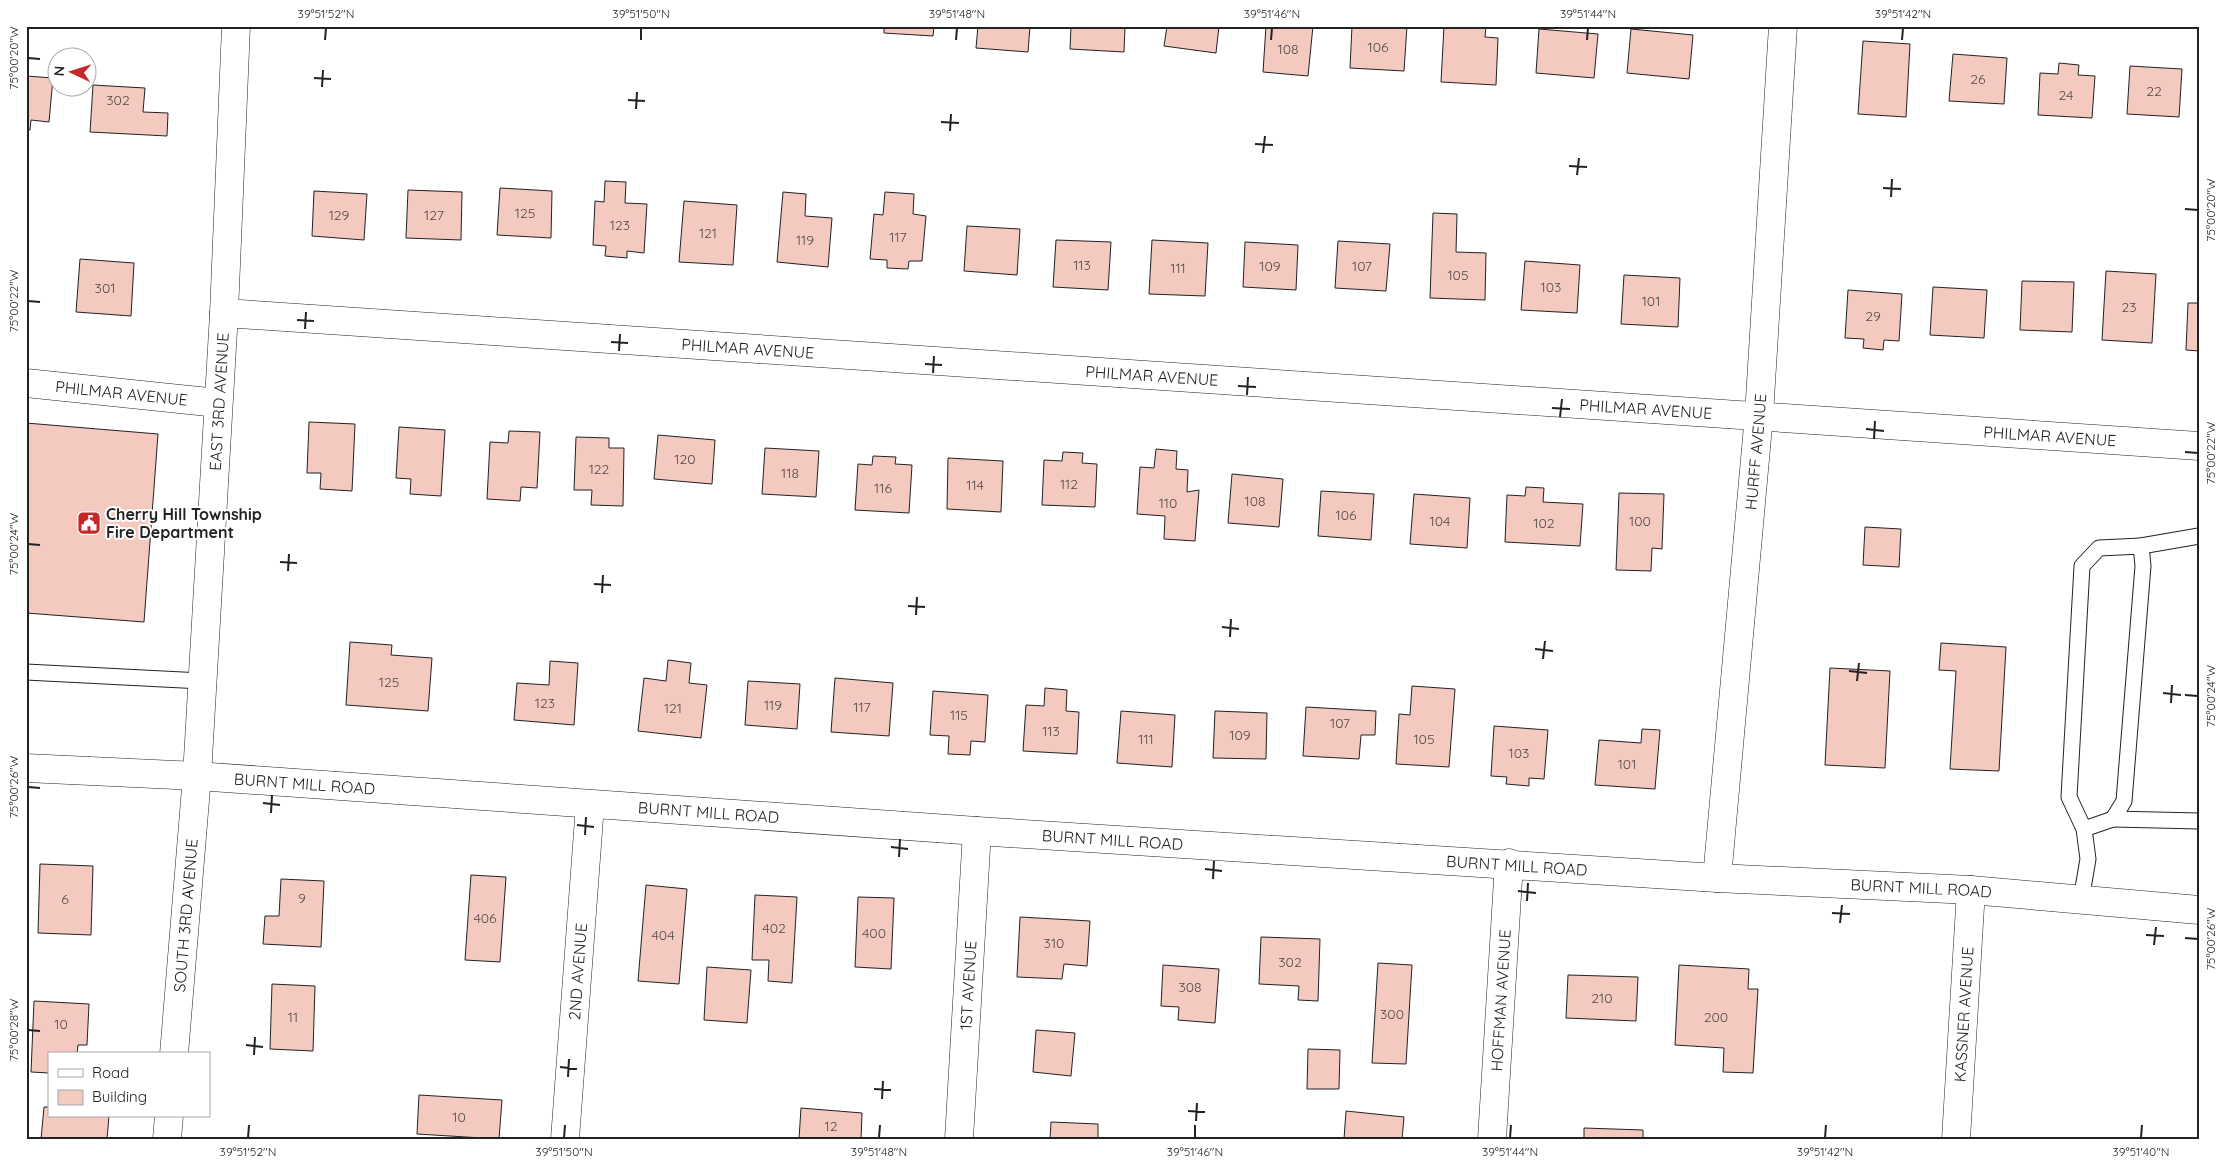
<svg xmlns="http://www.w3.org/2000/svg" width="2225" height="1165" font-family="Quicksand,sans-serif">
  <style>
    .building { fill: #f3c9c0; stroke: #222 }
    .lines { fill: none; stroke-linecap: round; stroke-linejoin: round }
    .lane-casing { stroke: #222; stroke-width: 17 }
    .street-casing { stroke: #222; stroke-width: 29 }
    .secondary-casing { stroke: #222; stroke-width: 29 }
    .lane { stroke: #fff; stroke-width: 15 }
    .street { stroke: #fff; stroke-width: 28 }
    .secondary { stroke: #fff; stroke-width: 28 }
    .ticks { fill: none; stroke: #222; stroke-width: 2 }
    .labels { text-anchor: middle; stroke-width: 4; stroke-linejoin: round; paint-order: stroke }
    .number-label { font-size: 14px; fill: #564c4a }
    .street-label { font-size: 16px; fill: #222; stroke: #fff }
    .poi-label { font-size: 16px; font-weight: bold; fill: #222; stroke: #fff; text-anchor: start }
    .neatline { fill: none; stroke: #222; stroke-width: 2 }
    .ticks-label { font-size: 12px; text-anchor: middle; fill: #222 }
  </style>
  <rect width="100%" height="100%" fill="#fff"/>
  <g class="building">
    <path d="M884,26H934L933,36L884,33Z"/>
    <path d="M978,26H1030L1028,52L976,48Z"/>
    <path d="M1071,26H1125L1124,52L1070,49Z"/>
    <path d="M1167,26H1219L1216,53L1164,46Z"/>
    <path d="M1266,26H1313L1308,76L1263,72Z"/>
    <path d="M1352,26H1407L1404,71L1350,68Z"/>
    <path d="M1444,26H1486L1485,37L1498,38L1496,85L1441,82Z"/>
    <path d="M1539,29L1598,34L1594,78L1536,73Z"/>
    <path d="M1631,29L1693,35L1689,79L1627,73Z"/>
    <path d="M1863,41L1910,44L1906,117L1858,114Z"/>
    <path d="M1953,54L2007,58L2004,104L1949,101Z"/>
    <path d="M2059,63L2079,65L2078,75L2095,76L2092,118L2038,115L2040,73L2058,74Z"/>
    <path d="M2130,66L2182,69L2179,117L2127,114Z"/>
    <path d="M26,76L53,78L49,122L31,120L30,130H26Z"/>
    <path d="M93,85L145,88L143,112L168,113L167,136L90,132Z"/>
    <path d="M605,181L626,182L625,203L647,204L644,253L627,251V258L605,256L606,246L593,245L595,201L604,202Z"/>
    <path d="M500,188L552,191L551,238L497,235Z"/>
    <path d="M408,190L462,192L461,240L406,238Z"/>
    <path d="M314,191L367,194L364,240L312,236Z"/>
    <path d="M783,192L806,194L805,216L832,218L828,267L777,262Z"/>
    <path d="M885,192L914,194L913,214L926,216L922,261H909L908,269L887,268V260L870,259L874,214L883,215Z"/>
    <path d="M684,201L737,205L733,265L679,262Z"/>
    <path d="M1433,213L1457,214L1456,252L1486,253L1485,300L1430,298Z"/>
    <path d="M967,226L1020,229L1017,275L964,271Z"/>
    <path d="M1056,240L1111,242L1108,290L1053,287Z"/>
    <path d="M1152,240L1208,243L1205,296L1149,294Z"/>
    <path d="M1338,241L1390,244L1386,291L1335,288Z"/>
    <path d="M1245,242L1298,245L1296,290L1243,287Z"/>
    <path d="M80,259L134,263L131,316L76,312Z"/>
    <path d="M1525,261L1580,265L1577,313L1521,310Z"/>
    <path d="M2106,271L2156,274L2152,343L2102,340Z"/>
    <path d="M1624,275L1680,278L1678,327L1621,324Z"/>
    <path d="M2022,281L2074,282L2072,332L2020,330Z"/>
    <path d="M1933,287L1987,290L1984,338L1930,335Z"/>
    <path d="M1848,290L1902,294L1899,341L1884,340L1883,350L1863,348L1864,339L1845,338Z"/>
    <path d="M2188,303H2199V351L2186,350Z"/>
    <path d="M309,422L355,424L352,491L320,489L321,473H307Z"/>
    <path d="M26,423L158,434L144,622L26,613Z"/>
    <path d="M399,427L445,430L441,496L410,494L411,479L396,478Z"/>
    <path d="M509,431L540,432L537,488L521,487L520,501L487,499L490,442L508,443Z"/>
    <path d="M658,435L715,440L712,484L654,479Z"/>
    <path d="M576,437L609,438V448H624L623,506L591,505L592,490H574Z"/>
    <path d="M765,448L819,451L816,497L762,494Z"/>
    <path d="M1156,449L1177,451L1176,469L1188,470L1187,492L1199,490L1195,541L1164,539L1165,516L1137,514L1140,467L1154,468Z"/>
    <path d="M1063,452L1083,453L1082,463L1097,464L1095,507L1042,505L1044,460L1062,461Z"/>
    <path d="M873,456L896,457L895,464L912,465L909,513L855,510L858,464L872,465Z"/>
    <path d="M948,458L1003,461L1001,512L947,509Z"/>
    <path d="M1232,474L1283,479L1279,527L1228,523Z"/>
    <path d="M1526,487L1544,488L1543,502L1583,504L1580,546L1505,542L1507,495L1525,496Z"/>
    <path d="M1321,491L1374,494L1371,540L1318,536Z"/>
    <path d="M1619,493L1664,494L1662,549L1652,548L1651,571L1616,570Z"/>
    <path d="M1414,494L1470,498L1467,548L1410,544Z"/>
    <path d="M1865,527L1901,529L1899,567L1863,565Z"/>
    <path d="M350,642L392,645L391,655L432,658L428,711L346,705Z"/>
    <path d="M1941,643L2006,647L1999,771L1950,769L1956,671L1939,670Z"/>
    <path d="M668,660L691,663L689,683L707,685L701,738L638,731L644,678L666,681Z"/>
    <path d="M550,661L578,663L574,725L514,720L517,683L549,685Z"/>
    <path d="M1830,668L1890,671L1885,768L1825,765Z"/>
    <path d="M835,678L893,683L889,736L831,732Z"/>
    <path d="M748,681L800,684L797,729L745,725Z"/>
    <path d="M1412,686L1455,689L1449,767L1396,764L1399,714L1410,715Z"/>
    <path d="M1045,688L1067,690L1066,711L1079,712L1077,754L1023,751L1026,705L1044,706Z"/>
    <path d="M933,691L988,695L985,742L971,741L970,755L948,754L949,736L930,735Z"/>
    <path d="M1306,707L1376,711L1375,735H1361L1359,759L1303,756Z"/>
    <path d="M1121,711L1175,715L1172,767L1117,763Z"/>
    <path d="M1215,711L1267,713L1266,759L1213,758Z"/>
    <path d="M1494,726L1548,730L1544,779L1529,778V786L1506,784L1507,777L1491,776Z"/>
    <path d="M1642,729L1660,730L1655,789L1595,785L1599,740L1641,743Z"/>
    <path d="M40,864L93,866L91,935L38,933Z"/>
    <path d="M471,875L506,877L500,962L465,960Z"/>
    <path d="M281,879L324,881L321,947L263,944L265,916H279Z"/>
    <path d="M646,885L687,889L679,984L638,981Z"/>
    <path d="M755,895L797,897L792,983L768,981L769,960H752Z"/>
    <path d="M858,897L894,898L891,969L855,967Z"/>
    <path d="M1020,917L1090,921L1087,966L1064,964L1062,979L1017,977Z"/>
    <path d="M1261,937L1320,939L1318,1001L1298,1000L1299,986L1259,984Z"/>
    <path d="M1378,963L1412,965L1406,1064L1372,1063Z"/>
    <path d="M1163,965L1219,969L1215,1023L1178,1020L1179,1007L1161,1006Z"/>
    <path d="M1679,965L1749,969L1748,989H1758L1753,1073L1723,1072L1724,1048L1675,1045Z"/>
    <path d="M707,967L751,970L747,1023L704,1020Z"/>
    <path d="M1568,975L1638,977L1636,1021L1566,1018Z"/>
    <path d="M272,984L315,986L313,1051L270,1049Z"/>
    <path d="M34,1001L89,1004L87,1045H78L77,1054H49V1073L31,1072Z"/>
    <path d="M1036,1030L1075,1033L1071,1076L1033,1072Z"/>
    <path d="M1308,1049L1340,1050L1339,1089H1307Z"/>
    <path d="M419,1095L502,1100L499,1139L417,1134Z"/>
    <path d="M44,1107H49V1116H109L107,1139H41Z"/>
    <path d="M801,1108L862,1113L861,1139H799Z"/>
    <path d="M1346,1111L1404,1117L1402,1139H1344Z"/>
    <path d="M1051,1122L1098,1124V1139H1050Z"/>
    <path d="M1584,1128L1643,1130V1139H1584Z"/>
  </g>
  <g class="lines">
    <g class="lane-casing">
      <g id="lane">
        <path d="M2141,546L2199,536"/>
        <path d="M26,672L202,681"/>
        <path d="M2113,819L2199,821"/>
        <path d="M2081,900L2088,859L2084,829L2069,797L2082,566L2099,548L2141,546L2143,566L2124,801L2113,819L2084,829"/>
      </g>
    </g>
    <g class="street-casing">
      <g id="street">
        <path id="s1" d="M224,313L2199,446"/>
        <path id="s2" d="M26,383L218,403"/>
        <path id="s3" d="M1717,878L1759,415L1783,26"/>
        <path id="s4" d="M174,1054L197,776L224,313L236,26"/>
        <path d="M167,1139L169,1116"/>
        <path id="s5" d="M565,1139L590,805"/>
        <path id="s6" d="M959,1139L977,831"/>
        <path id="s7" d="M1492,1139L1509,863"/>
        <path id="s8" d="M1956,1139L1971,890"/>
      </g>
    </g>
    <g class="secondary-casing">
      <g id="secondary">
        <path id="s9" d="M26,768L197,776L977,831L1717,878L1971,890L2199,910"/>
      </g>
    </g>
    <use href="#lane" class="lane"/>
    <use href="#street" class="street"/>
    <use href="#secondary" class="secondary"/>
  </g>
  <path class="ticks" d="M325,40L326,28M641,40V28M956,40L957,28M1271,40L1272,28M1587,40L1588,28M1902,40L1903,28M28,58L40,59M314,78L331,79M322,87L323,70M628,100L645,101M636,109L637,92M941,122L959,123M950,131L951,114M1255,144L1273,145M1263,153L1265,136M1569,166L1587,167M1577,175L1579,158M1883,188L1901,189M1891,197L1892,179M2185,209L2198,210M28,301L40,302M297,320L314,321M305,329L306,312M611,342L628,343M619,351L620,334M925,364L942,365M933,373L934,356M1238,386L1256,387M1247,395L1248,377M1552,408L1570,409M1560,417L1562,399M1866,429L1884,431M1874,439L1875,421M2185,452L2198,453M28,544L40,545M280,562L297,563M288,571L289,554M594,584L611,585M602,593L603,575M908,606L925,607M916,615L917,597M1222,627L1239,629M1230,637L1231,619M1535,649L1553,651M1543,659L1545,641M1849,671L1867,673M1857,681L1859,663M2163,693L2181,695M2185,695L2198,696M2171,703L2172,685M28,787L40,788M263,803L280,805M271,813L272,795M577,825L594,827M585,835L586,817M891,847L908,849M899,857L900,839M1205,869L1222,871M1213,879L1214,861M1518,891L1536,893M1527,901L1528,883M1832,913L1850,914M1840,923L1842,905M2146,935L2164,936M2185,938L2198,939M2154,945L2156,927M28,1030L40,1031M246,1045L263,1047M254,1055L255,1037M560,1067L577,1069M568,1077L569,1059M874,1089L891,1090M882,1099L883,1081M1188,1111L1205,1112M1196,1121L1197,1103M248,1138L249,1125M564,1138L565,1125M879,1138L880,1125M1195,1138V1125M1510,1138L1511,1125M1825,1138L1826,1125M2141,1138L2142,1125"/>
  <defs>
    <g id="civic-square" transform="scale(1.25)"><rect x="-9" y="-9" width="18" height="18" rx="4" fill="#c62828" stroke="#fff"/><path d="M-.6-6.5H3V-4.5H.6V-3L4-1V1h2V6H-6V1h2V-1L-.6-3ZM-1.2 2.5V6h2.4V2.5Z" fill="#fff"/></g>
  </defs>
  <g fill-rule="evenodd">
    <use href="#civic-square" x="89" y="523"/>
  </g>
  <g class="labels">
    <g class="number-label">
      <text x="1378" y="52">106</text>
      <text x="1288" y="54">108</text>
      <text x="1978" y="84">26</text>
      <text x="2154" y="96">22</text>
      <text x="2066" y="100">24</text>
      <text x="118" y="105">302</text>
      <text x="525" y="218">125</text>
      <text x="339" y="220">129</text>
      <text x="434" y="220">127</text>
      <text x="620" y="230">123</text>
      <text x="708" y="238">121</text>
      <text x="898" y="242">117</text>
      <text x="805" y="245">119</text>
      <text x="1082" y="270">113</text>
      <text x="1270" y="271">109</text>
      <text x="1362" y="271">107</text>
      <text x="1178" y="273">111</text>
      <text x="1458" y="280">105</text>
      <text x="1551" y="292">103</text>
      <text x="105" y="293">301</text>
      <text x="1651" y="306">101</text>
      <text x="2129" y="312">23</text>
      <text x="1873" y="321">29</text>
      <text x="685" y="464">120</text>
      <text x="599" y="474">122</text>
      <text x="790" y="478">118</text>
      <text x="1069" y="489">112</text>
      <text x="975" y="490">114</text>
      <text x="883" y="493">116</text>
      <text x="1255" y="506">108</text>
      <text x="1168" y="508">110</text>
      <text x="1346" y="520">106</text>
      <text x="1440" y="526">104</text>
      <text x="1640" y="526">100</text>
      <text x="1544" y="528">102</text>
      <text x="389" y="687">125</text>
      <text x="545" y="708">123</text>
      <text x="773" y="710">119</text>
      <text x="862" y="712">117</text>
      <text x="673" y="713">121</text>
      <text x="959" y="720">115</text>
      <text x="1340" y="728">107</text>
      <text x="1051" y="736">113</text>
      <text x="1240" y="740">109</text>
      <text x="1146" y="744">111</text>
      <text x="1424" y="744">105</text>
      <text x="1519" y="758">103</text>
      <text x="1627" y="769">101</text>
      <text x="302" y="903">9</text>
      <text x="65" y="904">6</text>
      <text x="485" y="923">406</text>
      <text x="774" y="933">402</text>
      <text x="874" y="938">400</text>
      <text x="663" y="940">404</text>
      <text x="1054" y="948">310</text>
      <text x="1290" y="967">302</text>
      <text x="1190" y="992">308</text>
      <text x="1602" y="1003">210</text>
      <text x="1392" y="1019">300</text>
      <text x="293" y="1022">11</text>
      <text x="1716" y="1022">200</text>
      <text x="61" y="1029">10</text>
      <text x="459" y="1122">10</text>
      <text x="831" y="1131">12</text>
    </g>
    <g class="street-label">
      <text dy="6" stroke="none"><textPath href="#s1" startOffset="525">PHILMAR AVENUE</textPath></text>
      <text dy="6" stroke="none"><textPath href="#s1" startOffset="930">PHILMAR AVENUE</textPath></text>
      <text dy="6" stroke="none"><textPath href="#s2" startOffset="96">PHILMAR AVENUE</textPath></text>
      <text dy="6" stroke="none"><textPath href="#s4" startOffset="654">EAST 3RD AVENUE</textPath></text>
      <text dy="6" stroke="none"><textPath href="#s1" startOffset="1425">PHILMAR AVENUE</textPath></text>
      <text dy="6" stroke="none"><textPath href="#s1" startOffset="1830">PHILMAR AVENUE</textPath></text>
      <text dy="6" stroke="none"><textPath href="#s3" startOffset="428">HURFF AVENUE</textPath></text>
      <text dy="6" stroke="none"><textPath href="#s9" startOffset="279">BURNT MILL ROAD</textPath></text>
      <text dy="6" stroke="none"><textPath href="#s9" startOffset="684">BURNT MILL ROAD</textPath></text>
      <text dy="6" stroke="none"><textPath href="#s9" startOffset="1089">BURNT MILL ROAD</textPath></text>
      <text dy="6" stroke="none"><textPath href="#s9" startOffset="1494">BURNT MILL ROAD</textPath></text>
      <text dy="6" stroke="none"><textPath href="#s9" startOffset="1899">BURNT MILL ROAD</textPath></text>
      <text dy="6" stroke="none"><textPath href="#s4" startOffset="139">SOUTH 3RD AVENUE</textPath></text>
      <text dy="6" stroke="none"><textPath href="#s5" startOffset="168">2ND AVENUE</textPath></text>
      <text dy="6" stroke="none"><textPath href="#s6" startOffset="154">1ST AVENUE</textPath></text>
      <text dy="6" stroke="none"><textPath href="#s7" startOffset="139">HOFFMAN AVENUE</textPath></text>
      <text dy="6" stroke="none"><textPath href="#s8" startOffset="125">KASSNER AVENUE</textPath></text>
    </g>
    <g class="poi-label">
      <text x="106" y="520">Cherry Hill Township<tspan x="106" dy="18">Fire Department</tspan></text>
    </g>
  </g>
  <rect width="2225" height="1165" fill="none" stroke="#ffffff" stroke-width="55"/>
  <rect x="48" y="1052" width="162" height="65" fill="#ffffff" stroke="#a7a7a7"/>
  <rect x="58" y="1069" width="25" height="8" fill="#ffffff" stroke="#a7a7a7"/>
  <text x="92" y="1078" font-size="15" fill="#222222">Road</text>
  <rect x="58" y="1090" width="25" height="15" fill="#f3c9c0" stroke="#a7a7a7"/>
  <text x="92" y="1102" font-size="15" fill="#222222">Building</text>
  <g transform="translate(72 72) rotate(274)"><circle r="24" fill="#ffffff" stroke="#a7a7a7"/>
  <path d="M0-4L9 19L0 12L-9 19Z" fill="#c62828"/>
  <text y="-8" font-size="14" font-weight="bold" text-anchor="middle" fill="#222222">N</text>
  </g>
  <rect x="28" y="28" width="2170" height="1110" class="neatline"/>
  <g class="ticks-label">
    <text x="326" y="18">39°51'52"N</text>
    <text x="641" y="18">39°51'50"N</text>
    <text x="957" y="18">39°51'48"N</text>
    <text x="1272" y="18">39°51'46"N</text>
    <text x="1588" y="18">39°51'44"N</text>
    <text x="1903" y="18">39°51'42"N</text>
    <text transform="translate(14 58) rotate(-90)" y="4">75°00'20"W</text>
    <text transform="translate(2211 210) rotate(-90)" y="4">75°00'20"W</text>
    <text transform="translate(14 301) rotate(-90)" y="4">75°00'22"W</text>
    <text transform="translate(2211 453) rotate(-90)" y="4">75°00'22"W</text>
    <text transform="translate(14 544) rotate(-90)" y="4">75°00'24"W</text>
    <text transform="translate(2211 696) rotate(-90)" y="4">75°00'24"W</text>
    <text transform="translate(14 787) rotate(-90)" y="4">75°00'26"W</text>
    <text transform="translate(2211 939) rotate(-90)" y="4">75°00'26"W</text>
    <text transform="translate(14 1030) rotate(-90)" y="4">75°00'28"W</text>
    <text x="248" y="1156">39°51'52"N</text>
    <text x="564" y="1156">39°51'50"N</text>
    <text x="879" y="1156">39°51'48"N</text>
    <text x="1195" y="1156">39°51'46"N</text>
    <text x="1510" y="1156">39°51'44"N</text>
    <text x="1825" y="1156">39°51'42"N</text>
    <text x="2141" y="1156">39°51'40"N</text>
  </g>
</svg>
